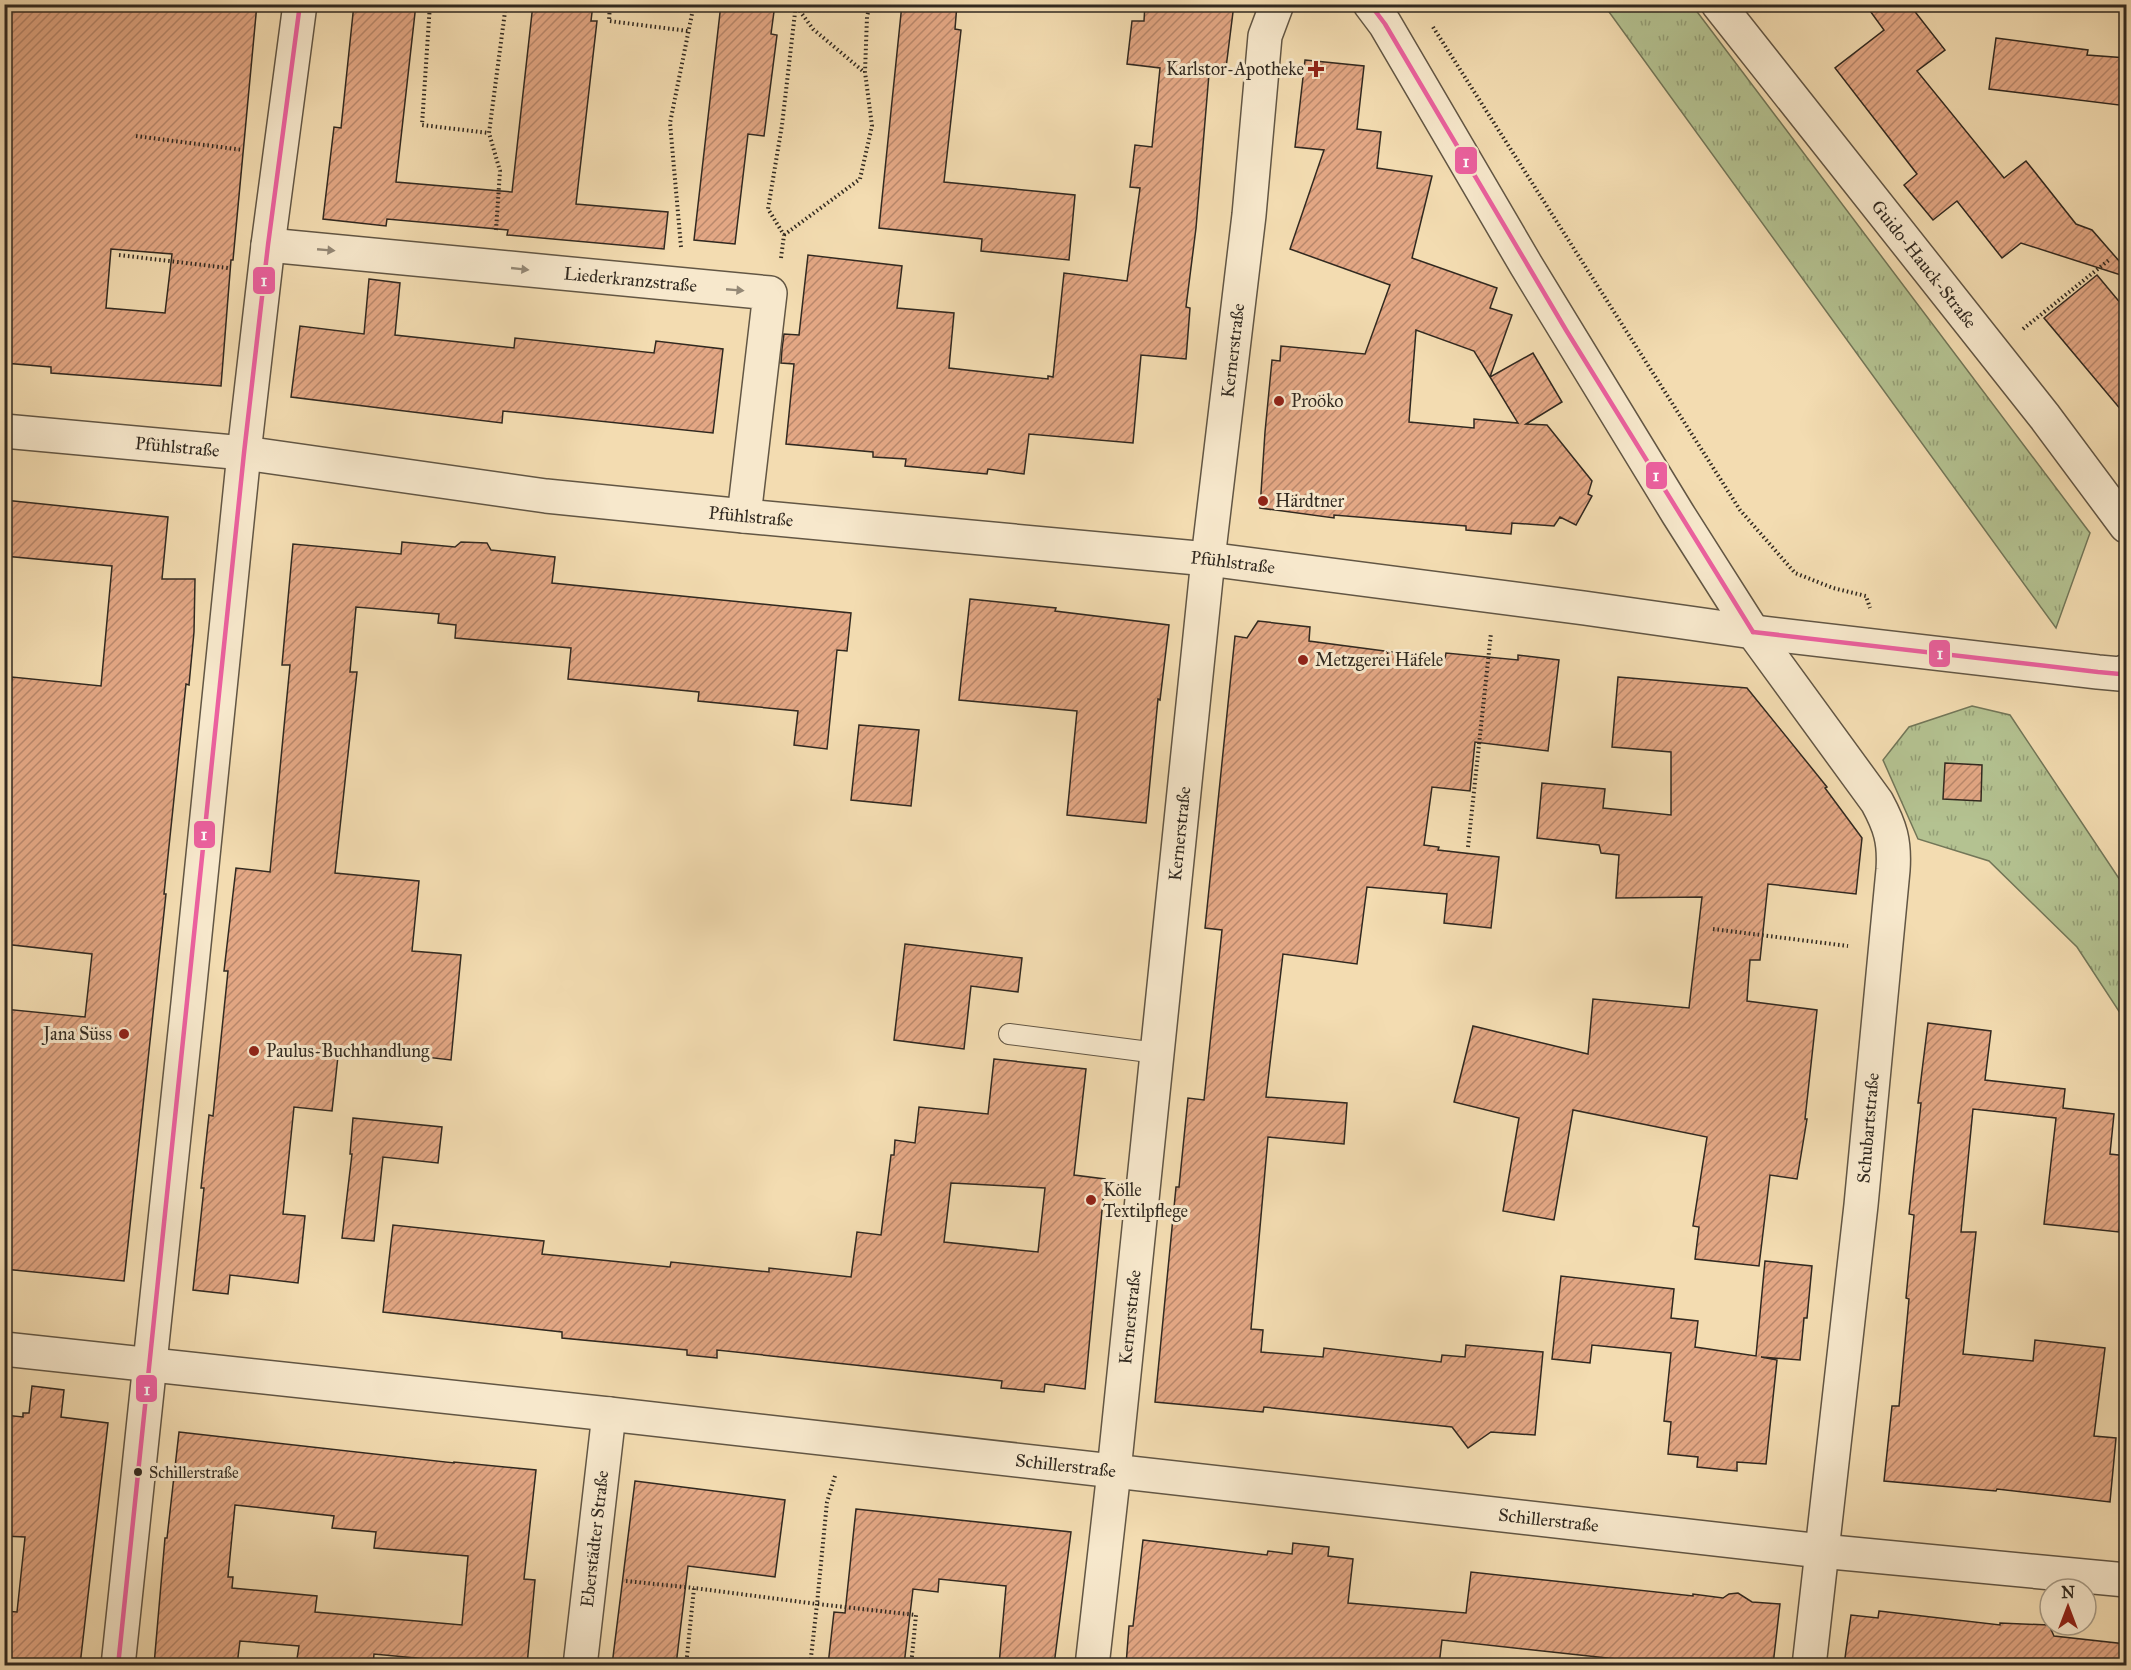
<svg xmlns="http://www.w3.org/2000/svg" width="2131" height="1670" font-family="'IM FELL Great Primer',serif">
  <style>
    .grass { fill: url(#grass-tufts); stroke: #727658; stroke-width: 1.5 }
    .building { fill: url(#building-hatch); stroke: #312920; stroke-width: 1.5; fill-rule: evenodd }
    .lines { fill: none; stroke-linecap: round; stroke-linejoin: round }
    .service-casing { stroke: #625644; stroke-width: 22 }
    .minor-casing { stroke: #625644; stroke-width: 36 }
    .path { stroke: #312920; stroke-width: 4; stroke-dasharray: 1.5 3; stroke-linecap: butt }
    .service { stroke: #f7e8cc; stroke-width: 20 }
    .minor { stroke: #f7e8cc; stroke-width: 33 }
    .bus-1-casing { stroke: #f7e8cc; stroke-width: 9 }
    .bus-1 { stroke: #ec609f; stroke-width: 4.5 }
    .oneway { fill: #948876 }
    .poi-dot { fill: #8f2418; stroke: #f7e8cc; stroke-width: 2 }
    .bus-dot { fill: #312920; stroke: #f7e8cc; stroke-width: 2 }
    .labels { text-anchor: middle; stroke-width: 6; stroke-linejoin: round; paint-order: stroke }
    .bus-label { font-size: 16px; fill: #312920; stroke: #f7e8cc; text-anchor: start }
    .poi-label { font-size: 18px; fill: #312920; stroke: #f7e8cc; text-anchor: start }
    .street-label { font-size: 18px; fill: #312920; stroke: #f7e8cc }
    .line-badge { stroke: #f7e8cc; stroke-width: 2 }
    .badge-label { font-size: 16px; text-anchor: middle; font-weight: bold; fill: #fff }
  </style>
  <defs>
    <pattern id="grass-tufts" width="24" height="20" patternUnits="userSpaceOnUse" patternTransform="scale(1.5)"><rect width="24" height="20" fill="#b4c291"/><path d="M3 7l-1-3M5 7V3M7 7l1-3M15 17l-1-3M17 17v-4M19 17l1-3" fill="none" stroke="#939e76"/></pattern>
    <pattern id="building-hatch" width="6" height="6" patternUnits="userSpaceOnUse" patternTransform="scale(1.5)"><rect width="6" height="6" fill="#e3a784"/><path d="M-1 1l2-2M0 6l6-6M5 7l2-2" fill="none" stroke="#b9886c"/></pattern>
  </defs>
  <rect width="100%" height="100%" fill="#f3dcb1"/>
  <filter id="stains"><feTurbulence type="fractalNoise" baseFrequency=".00333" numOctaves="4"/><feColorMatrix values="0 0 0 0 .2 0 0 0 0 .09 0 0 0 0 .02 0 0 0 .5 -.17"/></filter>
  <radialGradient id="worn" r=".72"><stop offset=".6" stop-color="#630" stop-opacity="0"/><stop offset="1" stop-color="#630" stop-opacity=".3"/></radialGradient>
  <g class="grass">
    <path d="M1604,5H1692L2090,533L2056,628Z"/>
    <path d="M1972,706L2010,715L2126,889V1022L2077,947L1989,861L1918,839L1883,760L1909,727Z"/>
  </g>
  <g class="building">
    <path d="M4,4H257L233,260H231L221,386L51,373V367L4,363ZM111,249L172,254L165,313L106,308Z"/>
    <path d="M354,4H416L396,182L512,192L533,4H593L591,21H597L576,204L668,212L664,249L507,235L508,230L387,219L386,226L323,219L334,127L341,128Z"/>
    <path d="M721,4H775L771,34L777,35L764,136L748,134L735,244L694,240Z"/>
    <path d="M902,4H957L955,29L961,30L944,182L1075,195L1069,260L981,251L982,239L879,228Z"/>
    <path d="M1145,4H1234L1225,76L1209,74L1196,228L1186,307L1190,308L1186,359L1141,355L1133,443L1029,434L1024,474L988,469L987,474L905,466L906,459L873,457V452L786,444L794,364L781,363L782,349L784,334L799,335L808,255L902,266L897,308L954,313L949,368L1048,379V376L1053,377L1064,273L1127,281L1140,188L1130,187L1135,145L1152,147L1160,68L1127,64L1132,21H1144Z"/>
    <path d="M1865,4H1909L1945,50L1917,71L2004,178L2026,161L2076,224L2092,230L2127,270V277L2021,243L2002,258L1957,201L1933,220L1904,185L1917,174L1835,68L1884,30Z"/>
    <path d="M1996,38L2088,50L2087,55L2127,58V106L1989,89Z"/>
    <path d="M1305,60L1364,66L1357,129L1381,132L1377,168L1432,176L1412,258L1497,288L1490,308L1512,315L1490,377L1474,351L1416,330L1409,422L1474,428V419L1518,423L1490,377L1533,353L1562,402L1526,424L1547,425L1592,481L1588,494L1592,496L1576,525L1560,517L1554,526L1512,523L1511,534L1466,530V526L1334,515V518L1260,508L1265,432L1272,360L1280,361L1281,346L1365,354L1390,285L1290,249L1324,150L1295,147Z"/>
    <path d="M2097,275L2127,311V417L2044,318Z"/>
    <path d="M369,279L400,283L395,335L514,348L515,338L654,353L656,341L723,349L713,433L503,411L502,423L291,397L300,326L364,334Z"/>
    <path d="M4,500L168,517L162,579H195L194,632L189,685L186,684L164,894H166L124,1281L4,1269V1009L85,1017L92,954L4,944V743L12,677L101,686L112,566L4,556Z"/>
    <path d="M402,542L455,547L461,542L487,543L491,550L555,557L552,583L851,613L847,651L837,650L827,749L794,745L798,711L698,701L699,692L568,679L571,648L455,638L456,625L438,623L439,614L356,607L350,672H357L335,873L419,881L412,951L461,955L451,1060L339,1047L332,1111L294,1107L283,1214L305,1216L298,1283L230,1275L228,1294L193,1290L204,1188H201L209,1115L213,1116L228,971H224L236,868L270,872L290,665H282L293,544L401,554Z"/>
    <path d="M970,599L1056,608L1055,611L1169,625L1160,700L1158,699L1146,823L1067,815L1077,711L959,700Z"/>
    <path d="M1258,621L1310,627L1309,641L1445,659L1446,653L1518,660V655L1559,660L1548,751L1475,742L1470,791L1432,787L1424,845L1439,847L1438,850L1499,857L1491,928L1444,923L1447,894L1367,887L1357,964L1283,954L1266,1097L1347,1103L1344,1144L1268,1137L1251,1329L1263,1330L1261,1352L1323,1357L1324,1348L1441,1362L1442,1355L1465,1357L1466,1345L1543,1352L1535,1435L1491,1432L1468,1448L1452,1427L1264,1407L1263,1412L1155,1402L1176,1187H1179L1188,1098L1204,1100L1222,930L1205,928L1235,636L1247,638Z"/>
    <path d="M1618,677L1747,688L1827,787L1825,788L1862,838L1856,894L1768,884L1760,960H1750L1747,1001L1817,1010L1805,1119H1807L1797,1179L1770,1175L1759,1266L1695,1259L1699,1227L1693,1226L1707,1137L1573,1110L1554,1220L1503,1211L1519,1118L1454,1102L1473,1026L1588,1054L1593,999L1689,1008L1702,897L1616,898L1619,855L1601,853L1599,845L1537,838L1542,783L1605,789L1603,808L1671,815V752L1612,747Z"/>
    <path d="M859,725L919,730L911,806L851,800Z"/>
    <path d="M1945,763L1982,765L1981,801L1943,799Z"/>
    <path d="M905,944L1022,958L1018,992L971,986L964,1049L894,1040Z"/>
    <path d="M1928,1023L1991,1031L1985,1080L2065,1089L2063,1108L2114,1114L2110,1154L2127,1156L2119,1232L2044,1224L2056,1118L1973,1109L1961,1232H1976L1963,1354L2033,1361L2035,1340L2105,1348L2094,1436L2116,1438L2110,1502L1997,1489L1996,1491L1884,1481L1892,1406H1899L1909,1299L1906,1298L1914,1215L1909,1214L1921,1103H1918Z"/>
    <path d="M994,1059L1086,1069L1074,1175L1105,1179L1085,1389L1045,1384L1044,1392L1001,1388L1002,1381L717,1350V1358L687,1355V1350L562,1338V1332L383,1312L393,1225L544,1241L542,1254L670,1267L671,1262L769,1272V1268L851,1277L857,1232L881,1235L891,1155H894L895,1140L915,1143L919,1107L988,1114ZM951,1183L1045,1188L1038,1252L944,1242Z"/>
    <path d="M353,1118L442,1127L438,1163L383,1157L374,1241L342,1238L352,1154H350Z"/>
    <path d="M1765,1261L1812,1266L1807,1318H1804L1800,1360L1761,1357L1777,1360L1766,1464L1737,1462V1471L1697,1467L1698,1457L1668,1454L1671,1422L1664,1421L1671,1353L1592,1345L1590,1363L1552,1359L1561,1276L1674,1289L1671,1318L1698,1321L1695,1347L1756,1356Z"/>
    <path d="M32,1386L64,1390L61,1417L108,1423L80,1665H4V1611L17,1612L25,1537L4,1536V1415L23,1417V1413H29Z"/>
    <path d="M179,1432L454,1463V1462L536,1470L524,1579L535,1580L527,1665H458V1662L374,1654L373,1665H296L299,1646L240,1641L237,1665H154L165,1538H167ZM235,1505L334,1516L332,1528L376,1532L374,1548L468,1556L462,1625L315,1612L317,1596L232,1588L233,1577H228Z"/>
    <path d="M635,1481L785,1500L775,1577L688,1566L676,1665H612Z"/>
    <path d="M856,1509L1071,1532L1054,1665H999L1006,1586L939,1579L938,1592L913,1589L904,1665H828L834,1612L845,1613Z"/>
    <path d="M1143,1540L1267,1555L1268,1551L1292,1554L1293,1543L1329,1547L1328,1556L1353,1559L1348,1603L1466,1613L1471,1572L1693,1596V1594L1723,1598L1729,1594L1738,1593L1752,1602L1780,1604L1773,1665H1672L1442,1640L1439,1665H1126L1129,1626H1133Z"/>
    <path d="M1879,1611L2000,1625V1623L2049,1625L2054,1636L2126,1644L2125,1665H1844L1851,1615L1878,1618Z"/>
  </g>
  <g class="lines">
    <g class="service-casing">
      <path id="service" d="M1009,1034L1157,1053"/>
    </g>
    <g class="minor-casing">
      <g id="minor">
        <path d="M1370,4L1385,24L1526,265L1678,514L1753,632L1877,802C1890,826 1895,841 1893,870L1861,1205L1809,1666"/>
        <path id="s1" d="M1718,4L2045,417L2126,526"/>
        <path id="s2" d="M268,245L770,293L744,516"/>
        <path id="s3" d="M4,431L244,453L546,496L744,516L1208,559L1584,608L1753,632L2098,672L2120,674L2126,671"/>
        <path id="s4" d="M4,1349L609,1414L1821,1551L2126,1580"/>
        <path d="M118,1666L188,1003L244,453L268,245L300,4"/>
        <path id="s5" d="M580,1666L609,1414"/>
        <path id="s6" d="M1092,1666L1114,1471L1208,559L1249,215L1265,36L1277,4"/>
      </g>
    </g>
    <g class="path">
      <path d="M430,4L422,125L489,133"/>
      <path d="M610,4L609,21L688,31"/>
      <path d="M797,7L813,29L864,72"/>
      <path d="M1433,27L1740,510L1795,573L1833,588L1866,596L1870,608"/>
      <path d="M136,136L243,150"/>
      <path d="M496,230L500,171L489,133L506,4"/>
      <path d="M784,235L860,179L872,126L865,72L867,17L870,4"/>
      <path d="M681,247L670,123L694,4"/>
      <path d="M119,255L228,268"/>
      <path d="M781,258L784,235L768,209L782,125L796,4"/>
      <path d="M2023,329L2109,260"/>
      <path d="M1468,847L1491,633"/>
      <path d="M1713,929L1848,946"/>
      <path d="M835,1476L827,1502L817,1604L916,1615L911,1666"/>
      <path d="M626,1581L694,1588"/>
      <path d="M686,1666L694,1588L817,1604L810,1666"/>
    </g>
    <use href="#service" class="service"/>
    <use href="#minor" class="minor"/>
    <g class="bus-1-casing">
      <g id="bus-1">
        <path d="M1370,4L1385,24L1566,330L1753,632"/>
        <path d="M1753,632L2098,672L2120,674L2126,671"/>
        <path d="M118,1666L244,453L268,245L300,4"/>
      </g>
    </g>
    <use href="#bus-1" class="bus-1"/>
  </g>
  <defs><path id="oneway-solid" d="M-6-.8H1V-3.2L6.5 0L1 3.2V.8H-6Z" transform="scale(1.5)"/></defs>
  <g class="oneway">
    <use href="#oneway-solid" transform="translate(326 250) rotate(5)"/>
    <use href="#oneway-solid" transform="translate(520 269) rotate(6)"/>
    <use href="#oneway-solid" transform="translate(735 290) rotate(5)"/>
  </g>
  <g class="poi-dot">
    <path d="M1313 60h6v6h6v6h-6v6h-6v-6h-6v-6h6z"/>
    <circle cx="1279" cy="401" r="6"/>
    <circle cx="1263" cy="501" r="6"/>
    <circle cx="1303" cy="660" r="6"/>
    <circle cx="124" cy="1034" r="6"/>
    <circle cx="254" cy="1051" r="6"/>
    <circle cx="1091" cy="1200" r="6"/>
  </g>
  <circle class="bus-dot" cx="138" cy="1472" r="5"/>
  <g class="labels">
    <g class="bus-label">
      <text x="149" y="1478">Schillerstraße</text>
    </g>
    <g class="poi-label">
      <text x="1304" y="75" text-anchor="end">Karlstor-Apotheke</text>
      <text x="1291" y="407">Proöko</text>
      <text x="1275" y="507">Härdtner</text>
      <text x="1315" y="666">Metzgerei Häfele</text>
      <text x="112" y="1040" text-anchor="end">Jana Süss</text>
      <text x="266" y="1057">Paulus-Buchhandlung</text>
      <text x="1103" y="1196">Kölle<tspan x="1103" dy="21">Textilpflege</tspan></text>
    </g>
    <g class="street-label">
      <text dy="6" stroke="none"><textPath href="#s1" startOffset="332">Guido-Hauck-Straße</textPath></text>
      <text dy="6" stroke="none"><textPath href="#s2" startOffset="364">Liederkranzstraße</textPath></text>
      <text dy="6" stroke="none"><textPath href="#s6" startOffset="1323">Kernerstraße</textPath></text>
      <text dy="6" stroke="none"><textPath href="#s3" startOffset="174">Pfühlstraße</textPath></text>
      <text dy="6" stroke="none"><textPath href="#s3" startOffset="752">Pfühlstraße</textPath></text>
      <text dy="6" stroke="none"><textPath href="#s3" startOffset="1236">Pfühlstraße</textPath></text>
      <text dy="6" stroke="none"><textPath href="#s6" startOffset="837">Kernerstraße</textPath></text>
      <text transform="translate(1868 1128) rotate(-85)" y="6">Schubartstraße</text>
      <text dy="6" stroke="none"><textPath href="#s6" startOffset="351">Kernerstraße</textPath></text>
      <text dy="6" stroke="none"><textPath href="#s4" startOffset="1068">Schillerstraße</textPath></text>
      <text dy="6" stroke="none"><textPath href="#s4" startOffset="1554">Schillerstraße</textPath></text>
      <text dy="6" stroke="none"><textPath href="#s5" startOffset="128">Eberstädter Straße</textPath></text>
    </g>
  </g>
  <g class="line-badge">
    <rect x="1454" y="146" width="24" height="29" rx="6" fill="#ec609f"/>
    <rect x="252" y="266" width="24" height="29" rx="6" fill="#ec609f"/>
    <rect x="1645" y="461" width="23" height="29" rx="6" fill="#ec609f"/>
    <rect x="1928" y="639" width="23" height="29" rx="6" fill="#ec609f"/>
    <rect x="193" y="820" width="23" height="29" rx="6" fill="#ec609f"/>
    <rect x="135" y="1374" width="23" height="29" rx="6" fill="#ec609f"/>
  </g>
  <g class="badge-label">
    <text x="1466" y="167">1</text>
    <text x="264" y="286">1</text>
    <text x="1656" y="481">1</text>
    <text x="1940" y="659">1</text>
    <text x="204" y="840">1</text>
    <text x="147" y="1395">1</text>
  </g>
  <rect width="2131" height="1670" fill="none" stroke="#f3dcb1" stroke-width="24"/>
  <rect x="6" y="6" width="2119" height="1658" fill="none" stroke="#312920" stroke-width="3"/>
  <rect x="12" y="12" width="2107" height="1646" fill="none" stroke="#312920" stroke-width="1.5"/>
  <g transform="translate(2068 1607)"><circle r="28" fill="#f7e8cc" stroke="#a89c87" stroke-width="1.5"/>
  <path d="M0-4.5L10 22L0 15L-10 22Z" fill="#8f2418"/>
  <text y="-9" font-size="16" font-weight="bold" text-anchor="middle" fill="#312920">N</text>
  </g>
  <rect width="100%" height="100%" filter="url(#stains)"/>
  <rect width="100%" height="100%" fill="url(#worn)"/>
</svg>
